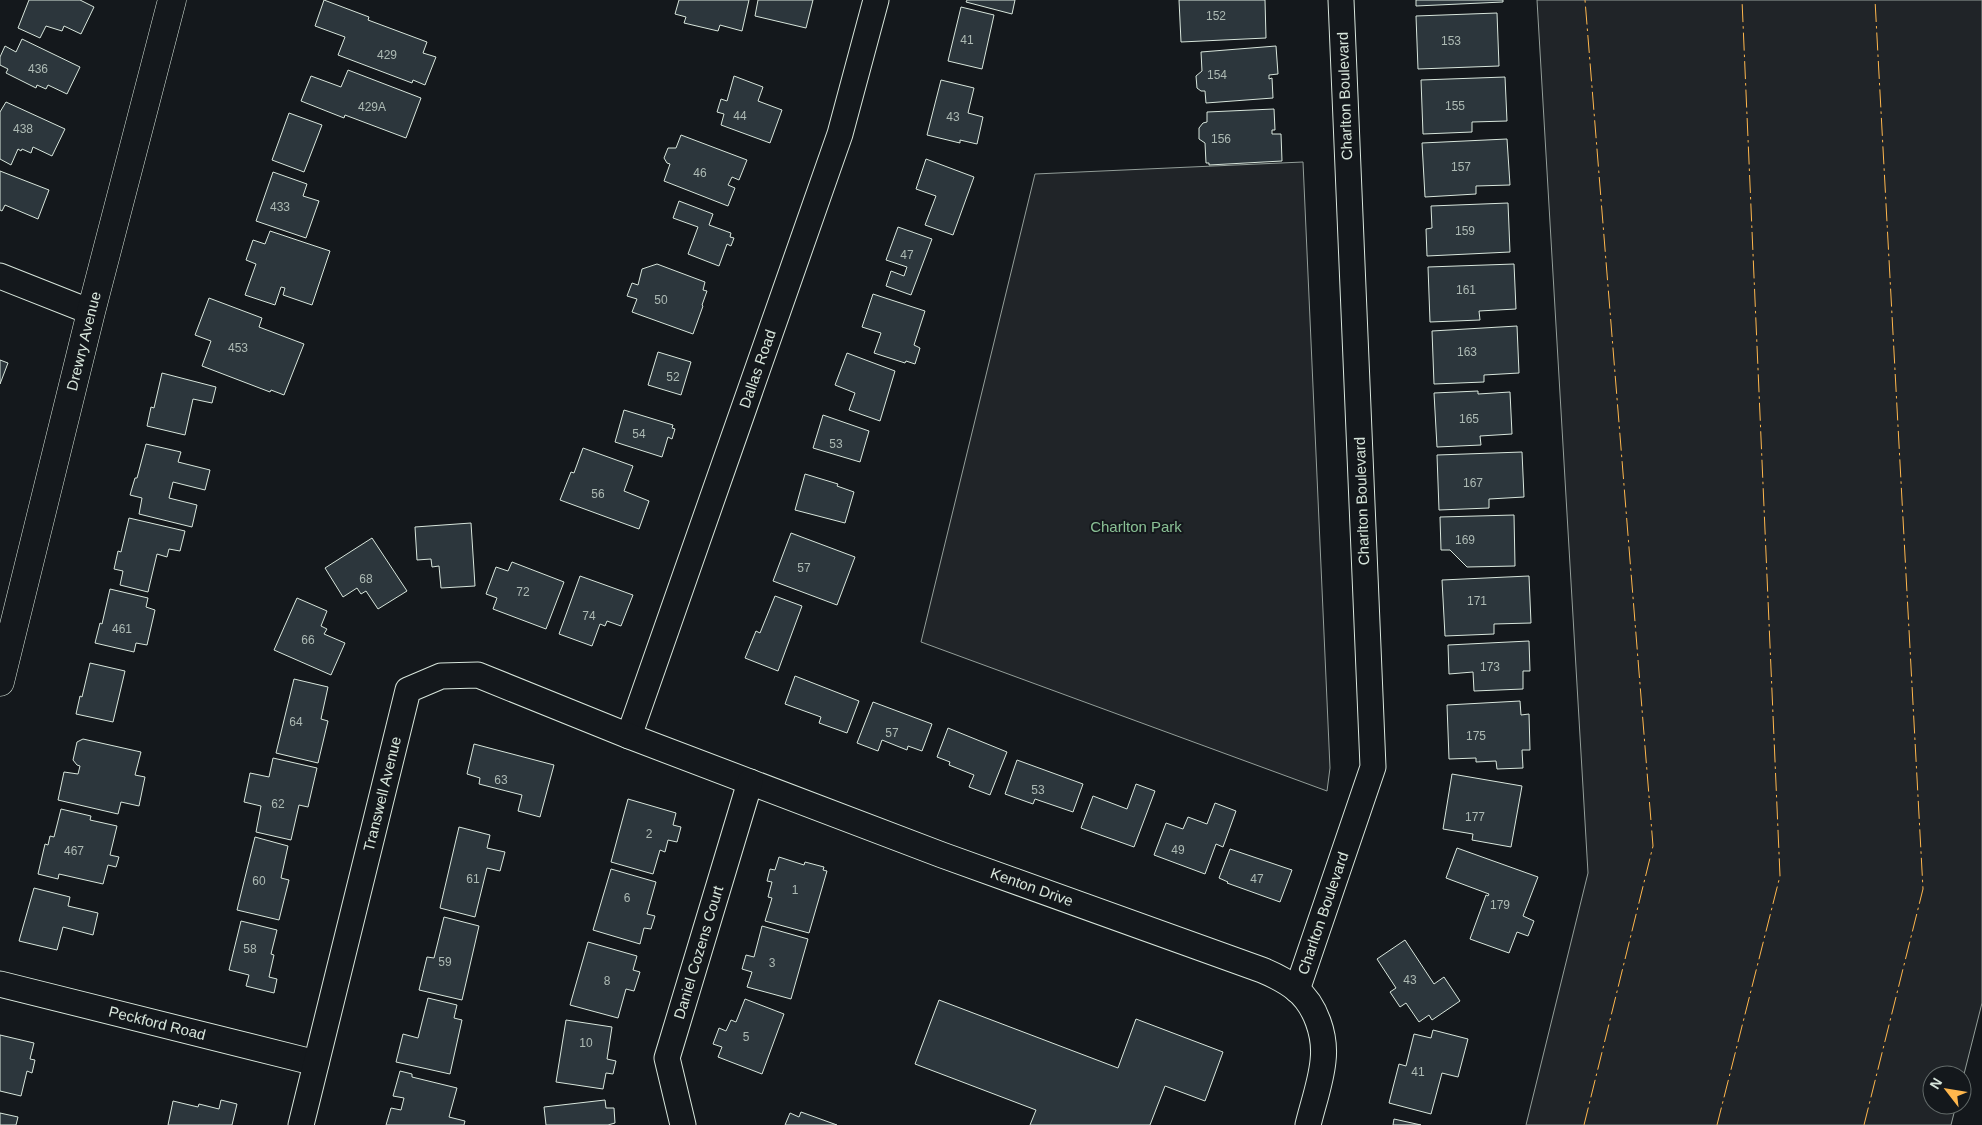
<svg xmlns="http://www.w3.org/2000/svg" width="1982" height="1125" font-family="Arial,sans-serif">
  <style>
    .green { fill: #202428; stroke: #939e99 }
    .building { fill: #2c363c; stroke: #d8e6dc }
    .lines { fill: none; stroke-linecap: round; stroke-linejoin: round }
    .street-casing { stroke: #d8e6dc; stroke-width: 27 }
    .secondary-casing { stroke: #d8e6dc; stroke-width: 29 }
    .street { stroke: #14181c; stroke-width: 25 }
    .secondary { stroke: #14181c; stroke-width: 28 }
    .power { stroke: #ffb74d; stroke-width: 1; stroke-dasharray: 18 4 2.5 4; stroke-linecap: butt }
    .labels { text-anchor: middle; stroke-width: 4; stroke-linejoin: round; paint-order: stroke }
    .number-label { font-size: 12px; fill: #adbab4 }
    .street-label { font-size: 15px; fill: #d8e6dc; stroke: #14181c }
    .park-label { font-size: 15px; fill: #8ac095; stroke: #14181c }
  </style>
  <rect width="100%" height="100%" fill="#14181c"/>
  <g class="green">
    <path d="M1537,0H1982V1003L1962,1082V1075H1932V1105H1956L1951,1125H1526L1588,873Z"/>
    <path d="M1303,162L1330,768L1327,791L921,642L1035,174Z"/>
  </g>
  <g class="building">
    <path d="M29,0H80L94,7L81,34L64,26L62,31L46,26L40,38L18,28Z"/>
    <path d="M324,0L369,17L368,20L427,42L423,53L436,57L425,85L413,80L412,83L338,55L345,37L315,26Z"/>
    <path d="M679,0H749L742,31L720,25L718,31L684,23L686,17L675,14Z"/>
    <path d="M758,0H813L806,28L755,16Z"/>
    <path d="M967,0H1015L1012,14L966,2Z"/>
    <path d="M1179,0H1265L1266,38L1181,42Z"/>
    <path d="M1416,0H1503V2L1416,6Z"/>
    <path d="M961,7L994,15L982,69L948,61Z"/>
    <path d="M1497,13L1499,66L1418,69L1416,16Z"/>
    <path d="M22,39L80,67L67,94L48,85L46,89L37,85L36,88L6,73L8,69L0,65V57L5,46L16,52Z"/>
    <path d="M1276,46L1278,74L1269,75V79L1272,78L1273,98L1206,103L1205,91H1201L1197,88L1196,76L1202,71L1201,52Z"/>
    <path d="M348,70L421,98L406,138L345,115L344,118L301,101L311,76L341,87Z"/>
    <path d="M734,76L763,87L758,101L782,110L770,143L721,125L724,114L717,112L721,99L727,101Z"/>
    <path d="M1505,77L1507,121L1472,122V132L1423,134L1421,80Z"/>
    <path d="M941,80L974,88L968,113L983,117L977,144L960,140V143L927,135Z"/>
    <path d="M6,102L65,129L52,156L33,147L31,153L22,149L21,151L18,149L11,165L0,159V112Z"/>
    <path d="M1274,109L1275,130H1272V134H1281L1282,161L1209,165V163H1206L1205,143L1199,139V128L1203,123L1207,122V112Z"/>
    <path d="M289,113L322,125L304,172L272,160Z"/>
    <path d="M681,135L747,160L739,180L732,177L728,185L735,188L728,206L664,181L670,164L667,163L664,158L668,148H676Z"/>
    <path d="M1507,139L1510,185L1476,186V194L1425,197L1422,143Z"/>
    <path d="M926,159L974,177L953,235L925,225L936,196L916,189Z"/>
    <path d="M0,171L49,190L38,219L5,205L2,211L0,210Z"/>
    <path d="M273,172L307,184L303,196L319,201L306,238L256,221Z"/>
    <path d="M679,201L713,214L709,225L731,233L730,237L734,238L731,246L727,244L719,266L688,254L698,227L673,218Z"/>
    <path d="M1508,203L1510,252L1427,256L1426,229L1432,228L1431,206Z"/>
    <path d="M898,227L932,239L911,295L886,286L891,271L904,276L907,267L886,260Z"/>
    <path d="M270,231L330,251L312,305L283,295L285,288L281,287L275,305L245,295L256,264L246,260L253,240L265,244Z"/>
    <path d="M657,264L705,282L703,290L707,291L702,305L703,306L693,334L632,312L637,299L627,296L632,283L638,285L642,269Z"/>
    <path d="M1514,264L1516,309L1479,311L1480,320L1430,322L1428,267Z"/>
    <path d="M873,294L925,311L914,345L920,348L915,364L906,361L905,363L874,353L881,333L862,327Z"/>
    <path d="M209,298L262,318L259,327L304,344L284,395L271,390L270,392L202,366L211,341L195,335Z"/>
    <path d="M1517,326L1519,373L1484,375V382L1434,384L1432,331Z"/>
    <path d="M658,352L691,362L681,395L648,385Z"/>
    <path d="M847,353L895,371L880,421L849,410L855,393L835,385Z"/>
    <path d="M0,360L8,363L0,384Z"/>
    <path d="M162,373L216,387L212,403L193,399L185,435L147,426L151,407L154,408Z"/>
    <path d="M1478,391V394L1510,392L1512,434L1480,436L1481,445L1437,447L1434,393Z"/>
    <path d="M624,410L673,425L672,428L675,429L672,439L668,437L662,457L615,442Z"/>
    <path d="M823,415L869,431L860,462L813,448Z"/>
    <path d="M146,444L181,452L178,462L210,470L205,490L173,482L169,498L197,505L192,527L139,514L142,498L130,495L135,478H137Z"/>
    <path d="M583,448L633,466L624,491L649,501L639,529L560,500L571,472L574,473Z"/>
    <path d="M1522,452L1524,497L1489,499V508L1439,510L1437,455Z"/>
    <path d="M805,474L838,484L837,486L854,492L845,523L795,510Z"/>
    <path d="M1514,515L1515,566L1467,567L1450,550H1441L1440,517Z"/>
    <path d="M129,518L185,531L180,551L169,549L167,557L157,554L148,592L120,585L123,571L114,569L118,551L121,552Z"/>
    <path d="M471,523L475,586L441,588L439,566L432,567L431,559L417,560L415,527Z"/>
    <path d="M791,533L855,557L837,605L773,581Z"/>
    <path d="M372,538L407,591L378,609L366,591L361,594L357,588L343,597L325,568Z"/>
    <path d="M512,562L564,582L546,629L493,609L497,598L486,594L496,567L508,571Z"/>
    <path d="M580,576L633,595L621,626L607,621L605,626L600,624L592,646L559,634Z"/>
    <path d="M1529,576L1531,623L1494,624V634L1445,636L1442,580Z"/>
    <path d="M110,589L148,598L146,607L155,610L147,645L136,643L134,652L95,643L100,623L102,624Z"/>
    <path d="M775,596L802,606L778,671L745,658L756,631L760,633Z"/>
    <path d="M297,598L327,611L321,626L327,629L324,634L345,643L331,675L274,650Z"/>
    <path d="M1529,641L1530,671H1523V689L1474,691L1473,672L1449,674L1448,645Z"/>
    <path d="M90,663L125,671L113,722L76,714L80,696L82,697Z"/>
    <path d="M795,676L859,701L847,733L819,723L821,717L785,704Z"/>
    <path d="M294,679L328,687L321,719L328,721L318,763L276,753Z"/>
    <path d="M1520,701L1521,715L1529,714L1530,750H1522L1523,768L1497,769L1496,761L1476,762V758L1449,759L1447,705Z"/>
    <path d="M873,702L932,724L922,751L908,746L907,750L882,740L878,751L857,743Z"/>
    <path d="M948,728L1007,752L990,795L969,787L974,775L949,765L950,762L937,757Z"/>
    <path d="M83,739L141,752L135,775L145,777L139,806L121,802L118,814L58,800L64,772L78,774L80,766L77,765L73,760L77,742Z"/>
    <path d="M474,744L554,765L540,817L518,811L522,795L479,784L480,778L467,774Z"/>
    <path d="M273,758L317,768L308,807L299,805L291,840L256,832L261,806L244,802L250,773L269,777Z"/>
    <path d="M1017,760L1083,784L1073,812L1035,799L1033,804L1005,794Z"/>
    <path d="M1452,774L1522,786L1511,847L1472,840L1473,834L1443,829Z"/>
    <path d="M1136,784L1155,791L1134,847L1081,828L1093,796L1127,809Z"/>
    <path d="M628,799L676,813L673,825L681,827L677,842L668,840L665,852L660,850L653,874L611,862Z"/>
    <path d="M1215,803L1236,811L1223,847L1216,844L1205,874L1154,855L1166,823L1183,829L1188,817L1207,824Z"/>
    <path d="M61,809L91,816L90,820L117,826L110,855L119,857L116,867L108,865L103,884L59,874L58,879L38,874L45,844L48,845L50,836L54,837Z"/>
    <path d="M459,827L490,835L487,848L505,852L500,871L487,868L475,917L440,908Z"/>
    <path d="M255,837L288,846L281,878L289,880L279,920L237,910Z"/>
    <path d="M1457,848L1538,877L1523,916L1534,921L1528,936L1517,932L1509,953L1470,939L1486,895L1488,896L1489,894L1446,878Z"/>
    <path d="M1230,849L1292,870L1280,902L1227,883L1228,882L1219,878Z"/>
    <path d="M779,857L804,865L805,862L824,867L823,870L827,871L809,933L765,921L772,898L768,897L772,882L767,881L770,869L775,870Z"/>
    <path d="M611,869L656,882L647,914L655,916L651,929L644,928L640,944L593,930Z"/>
    <path d="M34,888L70,897L68,906L98,913L93,935L63,927L57,950L19,941Z"/>
    <path d="M444,917L479,926L462,1000L419,990L427,957L434,958Z"/>
    <path d="M241,921L277,930L271,954L274,955L269,977L277,979L274,993L246,986L249,975L229,970Z"/>
    <path d="M762,926L808,939L791,999L747,987L752,972L742,969L746,955L754,957Z"/>
    <path d="M1405,940L1434,984L1444,977L1460,1001L1432,1020L1429,1015L1419,1022L1406,1003L1400,1007L1390,992L1396,988L1377,959Z"/>
    <path d="M588,942L637,956L633,970L640,972L634,991L626,989L618,1018L570,1005Z"/>
    <path d="M428,998L457,1005L454,1018L462,1020L450,1074L396,1062L403,1034L418,1038Z"/>
    <path d="M745,999L784,1014L762,1074L718,1057L722,1047L713,1044L719,1028L726,1031L731,1020L736,1022Z"/>
    <path d="M939,1000L1118,1068L1136,1019L1223,1052L1205,1101L1165,1086L1150,1125H1030L1036,1110L915,1064Z"/>
    <path d="M566,1020L612,1027L607,1059L616,1061L613,1074L606,1073L603,1089L556,1082Z"/>
    <path d="M1433,1030L1468,1039L1458,1077L1442,1073L1431,1114L1389,1103L1399,1064L1406,1066L1414,1034L1431,1038Z"/>
    <path d="M0,1035L34,1043L30,1059L35,1060L32,1073L27,1071L21,1096L0,1091Z"/>
    <path d="M400,1071L412,1074V1077L457,1088L449,1117L465,1121L464,1125H386L391,1108L401,1110L404,1098L393,1096Z"/>
    <path d="M221,1100L237,1104L232,1125H168L173,1101L198,1107L199,1104L219,1109Z"/>
    <path d="M605,1100L606,1108H614L615,1123L608,1125H546L544,1107Z"/>
    <path d="M801,1112L837,1125H785L790,1113L799,1117Z"/>
    <path d="M0,1113L18,1117L16,1125H0Z"/>
    <path d="M1394,1119L1421,1125H1393Z"/>
  </g>
  <g class="lines">
    <g class="street-casing">
      <g id="street">
        <path d="M0,276L91,312"/>
        <path id="s1" d="M629,736L840,134L876,0"/>
        <path id="s2" d="M0,984L316,1063"/>
        <path id="s3" d="M1297,990L1373,767L1341,0"/>
        <path id="s4" d="M301,1125L408,690L441,676L478,675L629,736L942,855L1262,970C1274,975 1285,980 1296,989C1316,1005 1326,1036 1323,1061C1321,1082 1313,1104 1308,1125"/>
        <path id="s5" d="M683,1125L667,1058L750,782"/>
      </g>
    </g>
    <g class="secondary-casing">
      <g id="secondary">
        <path id="s6" d="M0,682L91,312L172,0"/>
      </g>
    </g>
    <use href="#street" class="street"/>
    <use href="#secondary" class="secondary"/>
    <g class="power">
      <path d="M1584,1125L1653,846L1585,0"/>
      <path d="M1717,1125L1780,876L1742,0"/>
      <path d="M1864,1125L1923,889L1875,0"/>
    </g>
  </g>
  <g class="labels">
    <g class="number-label">
      <text x="1216" y="20">152</text>
      <text x="967" y="44">41</text>
      <text x="1451" y="45">153</text>
      <text x="387" y="59">429</text>
      <text x="38" y="73">436</text>
      <text x="1217" y="79">154</text>
      <text x="1455" y="110">155</text>
      <text x="372" y="111">429A</text>
      <text x="740" y="120">44</text>
      <text x="953" y="121">43</text>
      <text x="23" y="133">438</text>
      <text x="1221" y="143">156</text>
      <text x="1461" y="171">157</text>
      <text x="700" y="177">46</text>
      <text x="280" y="211">433</text>
      <text x="1465" y="235">159</text>
      <text x="907" y="259">47</text>
      <text x="1466" y="294">161</text>
      <text x="661" y="304">50</text>
      <text x="238" y="352">453</text>
      <text x="1467" y="356">163</text>
      <text x="673" y="381">52</text>
      <text x="1469" y="423">165</text>
      <text x="639" y="438">54</text>
      <text x="836" y="448">53</text>
      <text x="1473" y="487">167</text>
      <text x="598" y="498">56</text>
      <text x="1465" y="544">169</text>
      <text x="804" y="572">57</text>
      <text x="366" y="583">68</text>
      <text x="523" y="596">72</text>
      <text x="1477" y="605">171</text>
      <text x="589" y="620">74</text>
      <text x="122" y="633">461</text>
      <text x="308" y="644">66</text>
      <text x="1490" y="671">173</text>
      <text x="296" y="726">64</text>
      <text x="892" y="737">57</text>
      <text x="1476" y="740">175</text>
      <text x="501" y="784">63</text>
      <text x="1038" y="794">53</text>
      <text x="278" y="808">62</text>
      <text x="1475" y="821">177</text>
      <text x="649" y="838">2</text>
      <text x="1178" y="854">49</text>
      <text x="74" y="855">467</text>
      <text x="473" y="883">61</text>
      <text x="1257" y="883">47</text>
      <text x="259" y="885">60</text>
      <text x="795" y="894">1</text>
      <text x="627" y="902">6</text>
      <text x="1500" y="909">179</text>
      <text x="250" y="953">58</text>
      <text x="445" y="966">59</text>
      <text x="772" y="967">3</text>
      <text x="1410" y="984">43</text>
      <text x="607" y="985">8</text>
      <text x="746" y="1041">5</text>
      <text x="586" y="1047">10</text>
      <text x="1418" y="1076">41</text>
    </g>
    <g class="street-label">
      <text transform="translate(1345 96) rotate(-92)" y="5">Charlton Boulevard</text>
      <text dy="5" stroke="none"><textPath href="#s6" startOffset="351">Drewry Avenue</textPath></text>
      <text dy="5" stroke="none"><textPath href="#s1" startOffset="389">Dallas Road</textPath></text>
      <text transform="translate(1362 501) rotate(-92)" y="5">Charlton Boulevard</text>
      <text dy="5" stroke="none"><textPath href="#s4" startOffset="341">Transwell Avenue</textPath></text>
      <text dy="5" stroke="none"><textPath href="#s4" startOffset="1114">Kenton Drive</textPath></text>
      <text dy="5" stroke="none"><textPath href="#s3" startOffset="81">Charlton Boulevard</textPath></text>
      <text dy="5" stroke="none"><textPath href="#s5" startOffset="179">Daniel Cozens Court</textPath></text>
      <text dy="5" stroke="none"><textPath href="#s2" startOffset="162">Peckford Road</textPath></text>
    </g>
    <g class="park-label">
      <text x="1136" y="532">Charlton Park</text>
    </g>
  </g>
  <g transform="translate(1947 1090) rotate(301)"><circle r="24" fill="#14181c" stroke="#626a69"/>
  <path d="M0-4L9 19L0 12L-9 19Z" fill="#ffb74d"/>
  <text y="-8" font-size="14" font-weight="bold" text-anchor="middle" fill="#d8e6dc">N</text>
  </g>
</svg>
